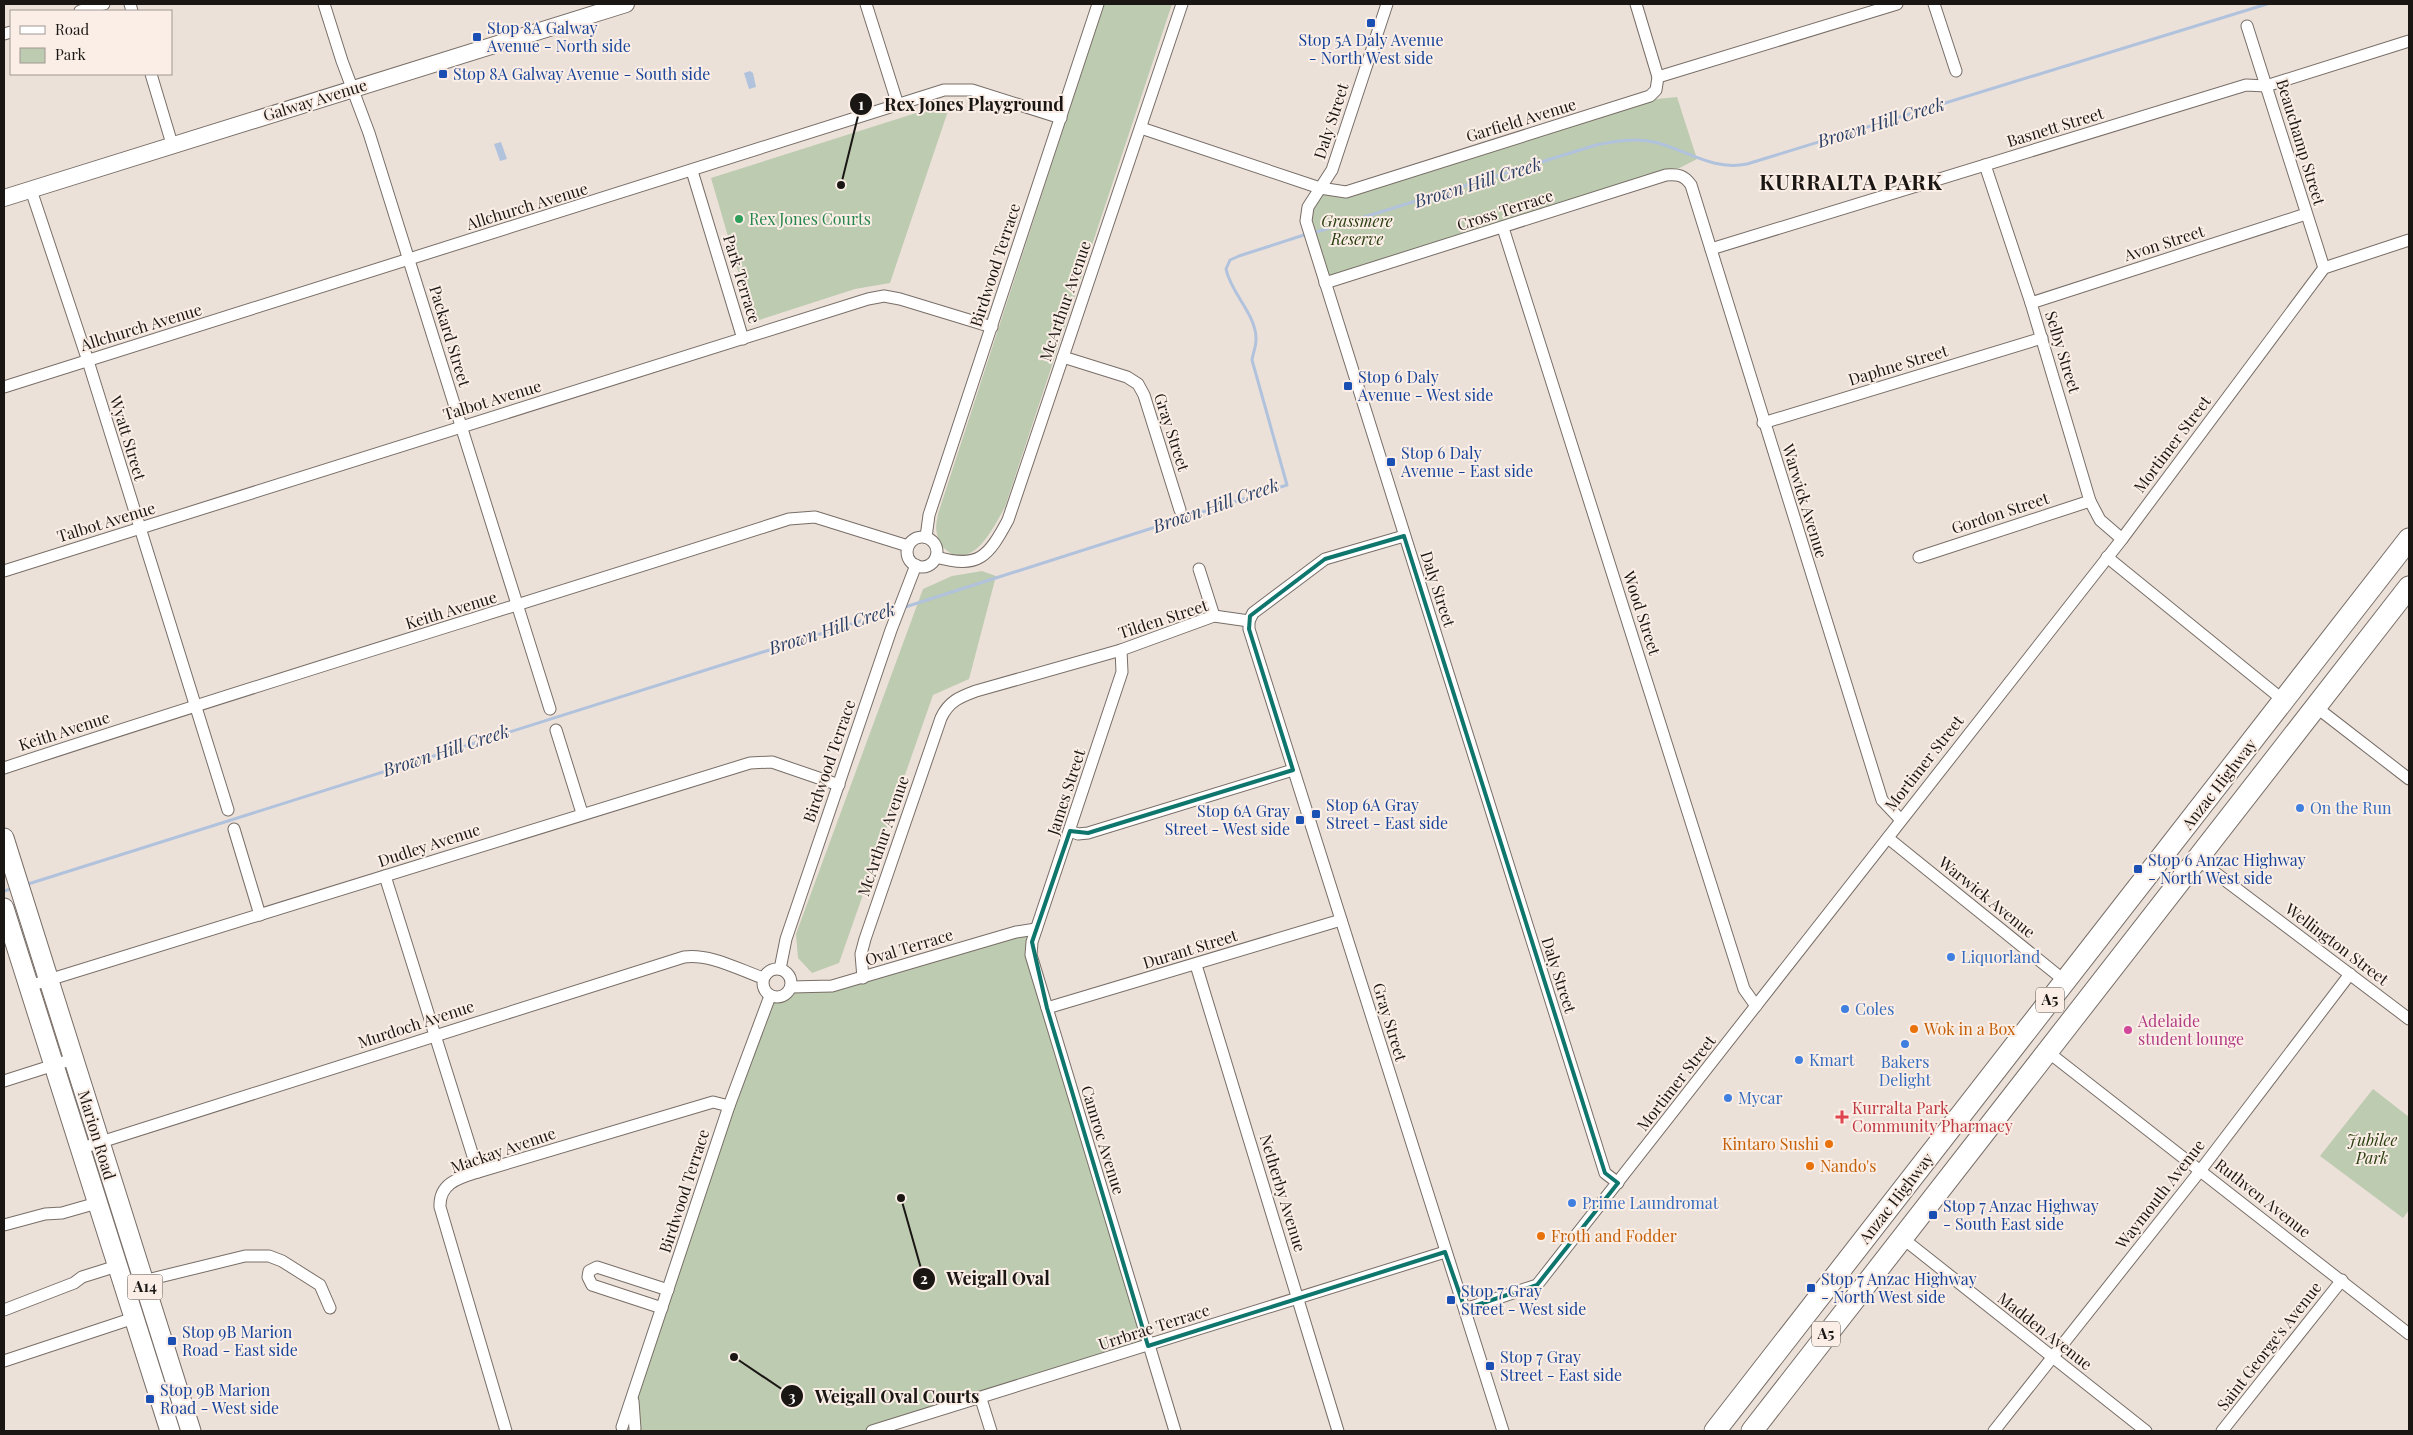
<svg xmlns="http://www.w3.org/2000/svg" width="2413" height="1435" font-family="'Playfair Display',serif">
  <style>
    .green { fill: #bdcbb0 }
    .water { fill: #b1c2dd }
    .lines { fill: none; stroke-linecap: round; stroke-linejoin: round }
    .stream { stroke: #b1c2dd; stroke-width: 3 }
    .street-casing { stroke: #786e67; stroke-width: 13 }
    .secondary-casing { stroke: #786e67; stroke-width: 18 }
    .primary-casing { stroke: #786e67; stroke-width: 21 }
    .highway-casing { stroke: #786e67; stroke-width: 23 }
    .street { stroke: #fff; stroke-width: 11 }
    .secondary { stroke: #fff; stroke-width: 16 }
    .primary { stroke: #fff; stroke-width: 19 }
    .highway { stroke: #fff; stroke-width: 21 }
    .marked { fill: none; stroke: #0f766e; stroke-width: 4; stroke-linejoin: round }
    .transit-dot { fill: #1a4fb4; stroke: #faeee6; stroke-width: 2 }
    .leisure-dot { fill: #2e9e5b; stroke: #faeee6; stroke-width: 2 }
    .shop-dot { fill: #3f7fe0; stroke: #faeee6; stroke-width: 2 }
    .food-dot { fill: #e8710a; stroke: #faeee6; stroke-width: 2 }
    .hotel-dot { fill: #d1479c; stroke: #faeee6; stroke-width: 2 }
    .health-dot { fill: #e0444e; stroke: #faeee6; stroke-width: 2 }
    .labels { text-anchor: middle; stroke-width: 4; stroke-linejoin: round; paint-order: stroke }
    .shield { fill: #faeee6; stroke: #5d5752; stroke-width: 1 }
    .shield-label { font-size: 15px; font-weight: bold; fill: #1a1613 }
    .transit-label { font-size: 16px; fill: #164399; stroke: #faeee6; text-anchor: start }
    .street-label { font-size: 16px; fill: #1a1613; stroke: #faeee6 }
    .leisure-label { font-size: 16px; fill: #27864d; stroke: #faeee6; text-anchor: start }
    .park-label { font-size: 16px; font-style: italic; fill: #2a3e10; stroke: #faeee6 }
    .shop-label { font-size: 16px; fill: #366cbe; stroke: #faeee6; text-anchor: start }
    .hotel-label { font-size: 16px; fill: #b23c85; stroke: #faeee6; text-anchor: start }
    .food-label { font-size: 16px; fill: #c56008; stroke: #faeee6; text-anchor: start }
    .health-label { font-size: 16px; fill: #be3a42; stroke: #faeee6; text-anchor: start }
    .water-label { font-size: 18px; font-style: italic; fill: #293f66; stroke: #faeee6 }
    .district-label { font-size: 21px; font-weight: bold; letter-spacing: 1px; fill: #1a1613; stroke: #faeee6 }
    .leader { fill: none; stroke: #1a1613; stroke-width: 2 }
    .callout-dot { fill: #1a1613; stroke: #faeee6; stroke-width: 2 }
    .mark-label { font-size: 15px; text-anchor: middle; font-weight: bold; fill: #fff }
    .callout-label { font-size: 18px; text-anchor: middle; font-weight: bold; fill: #1a1613; stroke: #faeee6; stroke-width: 4; stroke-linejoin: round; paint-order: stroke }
  </style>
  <rect width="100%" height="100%" fill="#ece1d9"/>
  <g class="green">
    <path d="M1104,4H1172L1005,507C997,521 988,540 975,550C959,562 940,552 937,534C935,527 937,520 938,514Z"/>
    <path d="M1677,97L1697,159L1666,175L1325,283L1306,215L1320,188L1346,192L1637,101Z"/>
    <path d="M951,102L890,283L855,289L753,322L711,178Z"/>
    <path d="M982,571L996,576L969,679L933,695L839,963L812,973L798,958L796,934L923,589L952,576Z"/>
    <path d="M1036,929L1031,955L1148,1346L871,1431H637L632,1397L770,996H783L791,987L832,986Z"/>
    <path d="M2373,1089L2409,1117V1210L2403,1218L2320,1156Z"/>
  </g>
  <g class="water">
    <path d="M750,71L753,73L756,87L749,89L744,73Z"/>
    <path d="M501,142L507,159L500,161L494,144Z"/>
  </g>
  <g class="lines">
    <g class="stream">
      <path d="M1313,233L1596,145C1616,141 1635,138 1654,142C1688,150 1711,171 1747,164L2267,4"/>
      <path d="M902,608L1287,485L1252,360C1253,353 1256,347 1256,340C1257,315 1231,294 1226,269L1230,260L1239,256L1307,234"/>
      <path d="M25,885L896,610"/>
      <path d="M4,891L14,888"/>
    </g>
    <g class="street-casing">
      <g id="street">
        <path d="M130,4L132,11"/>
        <path d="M324,4L342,61L369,133L550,709"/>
        <path d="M866,4L898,105"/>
        <path d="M1387,4L1332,170L1308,207L1306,221L1605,1173L1618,1183"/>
        <path d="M1934,4L1956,71"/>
        <path d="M80,11L104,4"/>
        <path d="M2247,26L2324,268"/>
        <path d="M4,34L11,32"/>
        <path d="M151,74L172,144"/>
        <path d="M1658,77L1897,4"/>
        <path d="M1141,128L1320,188L1346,192L1650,96L1656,90L1658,77L1636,4"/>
        <path d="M1985,165L2031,303L2090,501L2100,520L2122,539"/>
        <path d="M692,171L743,339"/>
        <path d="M31,190L88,361L228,810"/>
        <path d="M1503,228L1744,989L1756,1006"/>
        <path d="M1711,249L2246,85L2266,86L2409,41"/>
        <path d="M1325,283L1666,175C1678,174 1684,175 1691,185L1882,800L1900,819"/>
        <path d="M2031,303L2306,214"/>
        <path d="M1063,357L1127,377L1138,384L1144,395L1180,510"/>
        <path d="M4,387L944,90H972L1061,118"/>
        <path d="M1763,423L2042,338"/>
        <path d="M926,537L929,515L1098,4"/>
        <circle cx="922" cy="552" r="15"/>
        <path d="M936,557C979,569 988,557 1008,520L1182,4"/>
        <path d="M1919,557L2090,501"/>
        <path d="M2107,557L2283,700"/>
        <path d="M1199,569L1214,616"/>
        <path d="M4,571L868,299L884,296L900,299L992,327"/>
        <path d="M1249,621V629L1503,1431"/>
        <path d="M1121,650L1122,672L1032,942L1031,955L1175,1431"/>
        <path d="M2316,707L2409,779"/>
        <path d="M556,730L582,813"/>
        <path d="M4,768C264,682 527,603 789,519L815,517L908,546"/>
        <path d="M234,829L260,915"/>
        <path d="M1070,831L1078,834L1088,833L1293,770"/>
        <path d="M1888,838L2065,981"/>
        <path d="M2197,859L2409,1019"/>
        <path d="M385,876L478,1172"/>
        <path d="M1196,965L1338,1431"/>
        <circle cx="777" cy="983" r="14"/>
        <path d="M780,969L786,939L891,630L916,565"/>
        <path d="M863,978L861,954L865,939L941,718C949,701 960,697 976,691L1121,650L1214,616L1249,621L1253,613L1325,559L1404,536"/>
        <path d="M29,986L750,763L772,762L839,785"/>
        <path d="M791,987L832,986L1016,932L1036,929"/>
        <path d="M1047,1008L1341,920"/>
        <path d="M2048,1052L2409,1334"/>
        <path d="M4,1081L73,1059"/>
        <path d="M79,1149L684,957C709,953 740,970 763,978"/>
        <path d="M4,1225L45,1214L62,1213L97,1203"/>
        <path d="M1901,1237L2146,1431"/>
        <path d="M143,1281L245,1256H269L282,1261L320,1285L330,1308"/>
        <path d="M662,1308L592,1285L588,1277L589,1271L597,1267L668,1290"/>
        <path d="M1465,1309L1537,1285L2122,539L2324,268L2409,240"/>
        <path d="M4,1310L74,1283L82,1277L117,1266"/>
        <path d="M4,1361L134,1318"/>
        <path d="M981,1399L991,1431"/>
        <path d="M633,1401L635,1429"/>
        <path d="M622,1427L729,1106L770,996"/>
        <path d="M506,1431L440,1207C439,1183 459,1178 478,1172L713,1102L729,1106"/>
        <path d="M872,1431L1445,1252"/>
        <path d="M1994,1431L2200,1171L2350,974"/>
        <path d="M2222,1431L2342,1280"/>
      </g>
    </g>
    <g class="secondary-casing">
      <path id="secondary" d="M4,198L626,4"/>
    </g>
    <g class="primary-casing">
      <g id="primary">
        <path d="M4,838L191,1431"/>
        <path d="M4,908L170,1431"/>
      </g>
    </g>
    <g class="highway-casing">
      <g id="highway">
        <path d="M1715,1431L2409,539"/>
        <path d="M1752,1431L2409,587"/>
      </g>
    </g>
    <use href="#street" class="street"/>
    <use href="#secondary" class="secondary"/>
    <use href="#primary" class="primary"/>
    <use href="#highway" class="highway"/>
  </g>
  <path class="marked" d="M1404,536L1605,1173L1618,1183L1537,1285L1465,1309L1445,1252L1148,1346L1047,1008L1032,942L1070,831L1088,833L1293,770L1249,629L1250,616L1325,559Z"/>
  <g class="transit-dot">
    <rect x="1366" y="18" width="10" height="10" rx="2.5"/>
    <rect x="472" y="32" width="10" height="10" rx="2.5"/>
    <rect x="438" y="69" width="10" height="10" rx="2.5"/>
    <rect x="1343" y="381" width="10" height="10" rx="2.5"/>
    <rect x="1386" y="457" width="10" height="10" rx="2.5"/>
    <rect x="1311" y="809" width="10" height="10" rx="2.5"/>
    <rect x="1295" y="815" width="10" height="10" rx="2.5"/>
    <rect x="2133" y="864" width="10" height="10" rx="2.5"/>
    <rect x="1928" y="1210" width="10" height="10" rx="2.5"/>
    <rect x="1806" y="1283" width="10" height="10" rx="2.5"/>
    <rect x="1446" y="1295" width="10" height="10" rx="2.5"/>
    <rect x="167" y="1336" width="10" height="10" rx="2.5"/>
    <rect x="1485" y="1361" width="10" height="10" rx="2.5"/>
    <rect x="145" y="1394" width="10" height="10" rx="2.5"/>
  </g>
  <circle class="leisure-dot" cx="739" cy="219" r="5"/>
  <g class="shop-dot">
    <circle cx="2300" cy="808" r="5"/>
    <circle cx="1951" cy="957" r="5"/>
    <circle cx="1845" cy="1009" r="5"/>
    <circle cx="1905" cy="1044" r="5"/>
    <circle cx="1799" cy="1060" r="5"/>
    <circle cx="1728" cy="1098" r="5"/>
    <circle cx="1572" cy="1203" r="5"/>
  </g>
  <g class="food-dot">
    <circle cx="1914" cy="1029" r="5"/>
    <circle cx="1829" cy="1144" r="5"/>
    <circle cx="1810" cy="1166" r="5"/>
    <circle cx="1541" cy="1236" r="5"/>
  </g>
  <circle class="hotel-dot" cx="2128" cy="1030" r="5"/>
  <path class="health-dot" d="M1839.5 1109.5h5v5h5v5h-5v5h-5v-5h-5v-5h5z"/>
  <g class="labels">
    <g class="shield">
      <rect x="2036" y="987.5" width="28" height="25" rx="4"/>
      <rect x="127.5" y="1274.5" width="35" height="25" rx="4"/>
      <rect x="1812" y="1321.5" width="28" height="25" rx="4"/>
    </g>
    <g class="shield-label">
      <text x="2050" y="1005">A5</text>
      <text x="145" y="1292">A14</text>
      <text x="1826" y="1339">A5</text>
    </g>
    <g class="transit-label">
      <text x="487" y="34">Stop 8A Galway<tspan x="487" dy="18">Avenue - North side</tspan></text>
      <text x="1371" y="46" text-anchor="middle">Stop 5A Daly Avenue<tspan x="1371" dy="18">- North West side</tspan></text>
      <text x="453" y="80">Stop 8A Galway Avenue - South side</text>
      <text x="1358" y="383">Stop 6 Daly<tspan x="1358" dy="18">Avenue - West side</tspan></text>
      <text x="1401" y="459">Stop 6 Daly<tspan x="1401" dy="18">Avenue - East side</tspan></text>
      <text x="1326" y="811">Stop 6A Gray<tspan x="1326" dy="18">Street - East side</tspan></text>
      <text x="1290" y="817" text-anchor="end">Stop 6A Gray<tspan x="1290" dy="18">Street - West side</tspan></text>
      <text x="2148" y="866">Stop 6 Anzac Highway<tspan x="2148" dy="18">- North West side</tspan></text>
      <text x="1943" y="1212">Stop 7 Anzac Highway<tspan x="1943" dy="18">- South East side</tspan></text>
      <text x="1821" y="1285">Stop 7 Anzac Highway<tspan x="1821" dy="18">- North West side</tspan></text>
      <text x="1461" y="1297">Stop 7 Gray<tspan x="1461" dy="18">Street - West side</tspan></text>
      <text x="182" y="1338">Stop 9B Marion<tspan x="182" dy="18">Road - East side</tspan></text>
      <text x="1500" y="1363">Stop 7 Gray<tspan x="1500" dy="18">Street - East side</tspan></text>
      <text x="160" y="1396">Stop 9B Marion<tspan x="160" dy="18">Road - West side</tspan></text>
    </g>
    <g class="street-label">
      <text transform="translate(315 100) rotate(-17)" y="6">Galway Avenue</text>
      <text transform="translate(1521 120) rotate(-17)" y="6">Garfield Avenue</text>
      <text transform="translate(1331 121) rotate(-72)" y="6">Daly Street</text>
      <text transform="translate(2055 127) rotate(-17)" y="6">Basnett Street</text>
      <text transform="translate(2301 142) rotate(73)" y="6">Beauchamp Street</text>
      <text transform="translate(527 206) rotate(-17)" y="6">Allchurch Avenue</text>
      <text transform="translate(1505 210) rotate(-18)" y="6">Cross Terrace</text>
      <text transform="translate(2164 243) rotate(-18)" y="6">Avon Street</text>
      <text transform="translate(995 265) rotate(-72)" y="6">Birdwood Terrace</text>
      <text transform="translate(742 279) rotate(73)" y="6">Park Terrace</text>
      <text transform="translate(1065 301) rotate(-71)" y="6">McArthur Avenue</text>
      <text transform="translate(141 327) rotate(-17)" y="6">Allchurch Avenue</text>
      <text transform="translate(450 336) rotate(73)" y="6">Packard Street</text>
      <text transform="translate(2063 352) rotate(73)" y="6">Selby Street</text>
      <text transform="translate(1898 365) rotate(-17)" y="6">Daphne Street</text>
      <text transform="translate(492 400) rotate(-17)" y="6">Talbot Avenue</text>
      <text transform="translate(1172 432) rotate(72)" y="6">Gray Street</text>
      <text transform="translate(128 438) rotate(73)" y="6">Wyatt Street</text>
      <text transform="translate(2172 444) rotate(-53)" y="6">Mortimer Street</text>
      <text transform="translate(1805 501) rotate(73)" y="6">Warwick Avenue</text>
      <text transform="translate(2000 513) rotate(-18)" y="6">Gordon Street</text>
      <text transform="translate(106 522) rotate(-17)" y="6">Talbot Avenue</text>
      <text transform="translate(1438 589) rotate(72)" y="6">Daly Street</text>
      <text transform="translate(451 610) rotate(-17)" y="6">Keith Avenue</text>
      <text transform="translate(1642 613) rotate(72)" y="6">Wood Street</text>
      <text transform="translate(1163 619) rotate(-18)" y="6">Tilden Street</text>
      <text transform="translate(64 731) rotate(-18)" y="6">Keith Avenue</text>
      <text transform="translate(829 761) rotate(-71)" y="6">Birdwood Terrace</text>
      <text transform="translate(1924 763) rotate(-52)" y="6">Mortimer Street</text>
      <text transform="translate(2219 784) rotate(-52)" y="6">Anzac Highway</text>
      <text transform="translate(1066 792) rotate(-72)" y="6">James Street</text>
      <text transform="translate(883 836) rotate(-71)" y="6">McArthur Avenue</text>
      <text transform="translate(429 845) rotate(-18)" y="6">Dudley Avenue</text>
      <text transform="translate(1987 897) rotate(39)" y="6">Warwick Avenue</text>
      <text transform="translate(2337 944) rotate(37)" y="6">Wellington Street</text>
      <text transform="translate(909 947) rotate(-17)" y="6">Oval Terrace</text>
      <text transform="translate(1190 949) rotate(-17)" y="6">Durant Street</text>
      <text transform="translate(1559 975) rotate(72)" y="6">Daly Street</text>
      <text transform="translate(1390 1022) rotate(73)" y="6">Gray Street</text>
      <text transform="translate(416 1024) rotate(-18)" y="6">Murdoch Avenue</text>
      <text transform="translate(1676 1083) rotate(-52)" y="6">Mortimer Street</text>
      <text transform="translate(97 1135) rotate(73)" y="6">Marion Road</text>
      <text transform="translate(1103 1140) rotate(73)" y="6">Camroc Avenue</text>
      <text transform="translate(503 1150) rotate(-19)" y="6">Mackay Avenue</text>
      <text transform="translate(684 1191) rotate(-72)" y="6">Birdwood Terrace</text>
      <text transform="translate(1283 1193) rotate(73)" y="6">Netherby Avenue</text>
      <text transform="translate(2160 1194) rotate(-52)" y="6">Waymouth Avenue</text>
      <text transform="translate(1896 1198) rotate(-52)" y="6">Anzac Highway</text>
      <text transform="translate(2263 1198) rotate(38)" y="6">Ruthven Avenue</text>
      <text transform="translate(1154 1327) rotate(-18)" y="6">Urrbrae Terrace</text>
      <text transform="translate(2045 1331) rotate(38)" y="6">Madden Avenue</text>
      <text transform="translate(2269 1346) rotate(-52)" y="6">Saint George's Avenue</text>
    </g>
    <g class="leisure-label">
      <text x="749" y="225">Rex Jones Courts</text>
    </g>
    <g class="park-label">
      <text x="1357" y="227">Grassmere<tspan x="1357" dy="18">Reserve</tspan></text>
      <text x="2372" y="1146">Jubilee<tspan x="2372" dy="18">Park</tspan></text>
    </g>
    <g class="shop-label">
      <text x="2310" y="814">On the Run</text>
      <text x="1961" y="963">Liquorland</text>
      <text x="1855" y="1015">Coles</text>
      <text x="1809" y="1066">Kmart</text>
      <text x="1905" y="1068" text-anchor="middle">Bakers<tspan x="1905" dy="18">Delight</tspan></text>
      <text x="1738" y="1104">Mycar</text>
      <text x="1582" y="1209">Prime Laundromat</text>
    </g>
    <g class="hotel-label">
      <text x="2138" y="1027">Adelaide<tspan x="2138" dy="18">student lounge</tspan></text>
    </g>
    <g class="food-label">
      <text x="1924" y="1035">Wok in a Box</text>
      <text x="1819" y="1150" text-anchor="end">Kintaro Sushi</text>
      <text x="1820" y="1172">Nando's</text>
      <text x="1551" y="1242">Froth and Fodder</text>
    </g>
    <g class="health-label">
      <text x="1852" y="1114">Kurralta Park<tspan x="1852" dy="18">Community Pharmacy</tspan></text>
    </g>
    <g class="water-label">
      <text transform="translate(1881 123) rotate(-17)" y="6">Brown Hill Creek</text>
      <text transform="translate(1478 183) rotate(-17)" y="6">Brown Hill Creek</text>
      <text transform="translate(1216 506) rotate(-19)" y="6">Brown Hill Creek</text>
      <text transform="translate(832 629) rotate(-18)" y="6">Brown Hill Creek</text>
      <text transform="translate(446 751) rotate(-18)" y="6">Brown Hill Creek</text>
    </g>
    <g class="district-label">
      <text x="1851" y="190">KURRALTA PARK</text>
    </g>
  </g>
  <path class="leader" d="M841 185L861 104M901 1198L924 1279M734 1357L792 1396"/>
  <g class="callout-dot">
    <circle cx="841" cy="185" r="5"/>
    <circle cx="901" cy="1198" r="5"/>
    <circle cx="734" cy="1357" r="5"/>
    <circle cx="861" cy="104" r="12"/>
    <circle cx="924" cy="1279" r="12"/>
    <circle cx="792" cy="1396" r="12"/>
  </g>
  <g class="mark-label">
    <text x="861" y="110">1</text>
    <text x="924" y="1284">2</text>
    <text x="792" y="1402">3</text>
  </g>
  <g class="callout-label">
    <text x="974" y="111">Rex Jones Playground</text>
    <text x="998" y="1285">Weigall Oval</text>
    <text x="897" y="1403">Weigall Oval Courts</text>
  </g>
  <rect width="2413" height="1435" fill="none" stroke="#1a1613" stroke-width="10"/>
  <rect x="10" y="10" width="162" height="65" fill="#faeee6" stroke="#a09892"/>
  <rect x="20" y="26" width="25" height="8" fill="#ffffff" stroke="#a09892"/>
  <text x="55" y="35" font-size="15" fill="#1a1613">Road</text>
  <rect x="20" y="48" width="25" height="15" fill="#bdcbb0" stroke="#a09892"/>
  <text x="55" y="60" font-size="15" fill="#1a1613">Park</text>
</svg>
